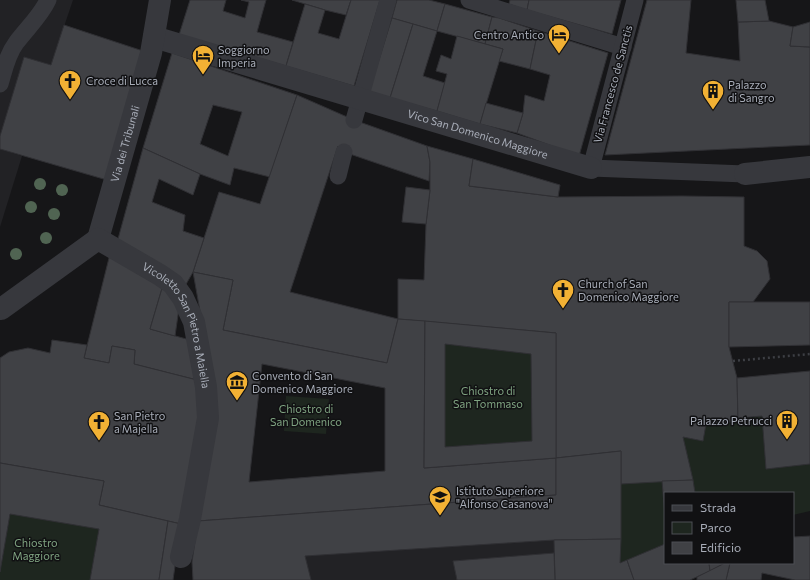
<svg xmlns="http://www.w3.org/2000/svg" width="810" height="580" font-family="Commissioner,sans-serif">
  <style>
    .built { fill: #222225 }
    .green { fill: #1e261f }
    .building { fill: #404145; stroke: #303034; fill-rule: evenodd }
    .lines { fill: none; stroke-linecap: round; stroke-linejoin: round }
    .path { stroke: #3d3f44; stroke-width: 2.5; stroke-dasharray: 2 3; stroke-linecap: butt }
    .lane { stroke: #37383d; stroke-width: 17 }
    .street { stroke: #37383d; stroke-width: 22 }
    .tree { fill: #506452 }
    .labels { text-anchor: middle; stroke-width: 3; stroke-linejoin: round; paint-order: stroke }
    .poi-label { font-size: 11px; fill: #a8adb8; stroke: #111113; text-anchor: start }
    .street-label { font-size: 11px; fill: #a8adb8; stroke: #111113 }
    .park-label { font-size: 11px; fill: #7fa381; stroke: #111113 }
  </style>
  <rect width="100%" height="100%" fill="#161618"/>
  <g class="built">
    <path d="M0,0H73L51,65L24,57L0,136Z"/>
    <path d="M0,149L22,156L0,227Z"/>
    <path d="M621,484L620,563L634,580H193L192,562L198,521Z"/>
  </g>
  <g class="green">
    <path d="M445,344L531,354L532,441L445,447Z"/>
    <path d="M286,396L329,399L326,434L284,431Z"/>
    <path d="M762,416L766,469L810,464V511L793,515V493H695L683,437L702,441L706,424L738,422V418Z"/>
    <path d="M662,481L665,516V544L620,563L621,484Z"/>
    <path d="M10,514L99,529L90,580H0V572Z"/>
  </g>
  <g class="building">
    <path d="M190,0H226L223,11L245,18L249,2L241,0H266L257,32L293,42L286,66L179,35Z"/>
    <path d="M292,0H351L346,15L325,10Z"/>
    <path d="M351,0H380L354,86L286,66L305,4L325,10L318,33L339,39Z"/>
    <path d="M397,0H429L445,4L437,31L392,18Z"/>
    <path d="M510,0H529L527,10L509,4Z"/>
    <path d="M529,0H621L612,34L527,10Z"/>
    <path d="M647,0H691L686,53L740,61L738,22L769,21L793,27L790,46L810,47V145L605,155Z"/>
    <path d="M736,0H765L769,21L738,22Z"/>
    <path d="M445,4L492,17L485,44L437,31Z"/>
    <path d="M492,17L499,18L538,31L530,69L499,61L503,49L485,44Z"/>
    <path d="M392,18L413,24L390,98L369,92Z"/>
    <path d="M810,22V47L790,46L793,27Z"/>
    <path d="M413,24L437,31L423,76L445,83L437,111L390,98Z"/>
    <path d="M64,25L143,51L107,180L0,149V136L24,57L51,65Z"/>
    <path d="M538,31L608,53L579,156L517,133L523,113L525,95L544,101L550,75L530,69Z"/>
    <path d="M457,36L503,49L480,124L437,111L447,74L436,71L441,55L451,59Z"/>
    <path d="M172,53L297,95L270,177L234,168L230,185L200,174L143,148ZM213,105L242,112L228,156L200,144Z"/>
    <path d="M297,95L354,120L427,146L430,162L429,181L344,152L338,146L290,292L398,319L387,363L223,330L233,280L193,272L219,192L260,204Z"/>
    <path d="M486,103L523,113L517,133L480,124Z"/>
    <path d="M427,146L473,159L469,186L558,197L682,196L744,197V246L757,251L767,261L770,279L753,302H729V347L737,378L738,422L706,424L703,441L683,437L693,480L621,484V451L556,458V333L398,319V279L424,280L426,224L430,190V162Z"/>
    <path d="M143,148L200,174L193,195L159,179L152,202L185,215L183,231L204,238L193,272L185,286L118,239Z"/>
    <path d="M473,159L560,185L558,197L469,186Z"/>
    <path d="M406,187L430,190L426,224L402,222Z"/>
    <path d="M110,254L163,285L150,329L190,340L197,380L134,364L135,350L112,346L109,363L84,358Z"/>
    <path d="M193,272L233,280L223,330L387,363L398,319L425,321L424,468L556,458V495L198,521L200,311ZM262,364L385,388V471L249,482Z"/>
    <path d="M163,285L179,308L175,336L150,329Z"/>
    <path d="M729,302H810V345L729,347Z"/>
    <path d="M425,321L556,333V458L424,468ZM445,344L531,354L532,441L445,447Z"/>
    <path d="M52,340L87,345L84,358L109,363L112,346L135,350L134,364L197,380L202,421L181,524L99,505L104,481L0,463V358L9,352L28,348L50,353Z"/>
    <path d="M810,371V464L766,469L762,416L738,418L737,378Z"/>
    <path d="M621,451V539L554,540L305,556L311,580H193L192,562L198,521L556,495V458Z"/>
    <path d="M0,463L104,481L99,505L168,521L159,580H90L99,529L10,514L0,572Z"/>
    <path d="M693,480L695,493H665V516L662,481Z"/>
    <path d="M168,521L181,524L173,580H159Z"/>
    <path d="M810,536V580H795L762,573L761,580H726L730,563H793V537Z"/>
    <path d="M621,539L620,563L627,560L634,580H555L554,540Z"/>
    <path d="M665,544V563H709L710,571L690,580H634L627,560Z"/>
    <path d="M554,553L555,580H457L453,561Z"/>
    <path d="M709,563H725L710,571Z"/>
    <path d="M725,563H730L726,580H697V577Z"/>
  </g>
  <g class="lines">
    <path class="path" d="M733,361L810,354"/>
    <g class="lane">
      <path d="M469,0L623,47"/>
      <path d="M635,0L591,168L745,174"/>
      <path d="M0,84C4,71 7,55 16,43C27,28 40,17 48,0"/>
      <path d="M354,120L388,0"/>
      <path d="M338,176L344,152"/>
    </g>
    <g class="street">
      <path id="s1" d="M154,37L591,168"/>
      <path d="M745,174L810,167"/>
      <path id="s2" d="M98,239L151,53L160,0"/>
      <path id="s3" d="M1,309L98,239L160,275L173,284L183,298L194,322L206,387L208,418L190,519L181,557"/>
    </g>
  </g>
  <g class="tree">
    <circle cx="40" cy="184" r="6"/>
    <circle cx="62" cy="190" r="6"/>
    <circle cx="31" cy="207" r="6"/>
    <circle cx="54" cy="214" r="6"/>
    <circle cx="46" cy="238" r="6"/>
    <circle cx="16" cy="254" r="6"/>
  </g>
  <defs>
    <g id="hotel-pin" transform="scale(1.15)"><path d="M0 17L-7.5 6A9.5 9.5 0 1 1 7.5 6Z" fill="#f2b134" stroke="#111113"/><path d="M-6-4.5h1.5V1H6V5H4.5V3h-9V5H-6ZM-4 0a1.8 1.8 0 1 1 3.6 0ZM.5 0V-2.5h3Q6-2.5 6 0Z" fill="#111"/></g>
    <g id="church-pin" transform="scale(1.15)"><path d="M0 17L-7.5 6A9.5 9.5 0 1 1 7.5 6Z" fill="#f2b134" stroke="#111113"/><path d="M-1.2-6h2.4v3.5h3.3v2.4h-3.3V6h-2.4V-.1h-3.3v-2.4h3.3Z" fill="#111"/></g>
    <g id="building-pin" transform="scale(1.15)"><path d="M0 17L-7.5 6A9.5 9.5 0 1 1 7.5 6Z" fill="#f2b134" stroke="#111113"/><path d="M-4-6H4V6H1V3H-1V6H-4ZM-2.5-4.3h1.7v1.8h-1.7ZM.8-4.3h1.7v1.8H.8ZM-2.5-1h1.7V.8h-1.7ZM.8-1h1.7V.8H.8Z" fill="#111"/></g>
    <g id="museum-pin" transform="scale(1.15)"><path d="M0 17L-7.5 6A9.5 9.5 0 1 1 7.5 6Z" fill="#f2b134" stroke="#111113"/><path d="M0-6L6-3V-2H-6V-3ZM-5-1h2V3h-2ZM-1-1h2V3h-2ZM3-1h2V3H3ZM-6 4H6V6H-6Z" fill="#111"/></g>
    <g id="school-pin" transform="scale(1.15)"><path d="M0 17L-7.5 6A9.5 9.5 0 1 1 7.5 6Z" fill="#f2b134" stroke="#111113"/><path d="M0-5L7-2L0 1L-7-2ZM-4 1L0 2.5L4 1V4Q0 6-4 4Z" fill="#111"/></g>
  </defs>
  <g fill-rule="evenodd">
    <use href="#hotel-pin" x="559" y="35"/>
    <use href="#hotel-pin" x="203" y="56"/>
    <use href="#church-pin" x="70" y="81"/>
    <use href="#building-pin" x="713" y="91"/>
    <use href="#church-pin" x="563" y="290"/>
    <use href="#museum-pin" x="237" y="382"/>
    <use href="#building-pin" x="787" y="421"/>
    <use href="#church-pin" x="99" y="422"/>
    <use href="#school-pin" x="440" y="497"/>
  </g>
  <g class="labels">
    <g class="poi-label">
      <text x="544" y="39" text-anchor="end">Centro Antico</text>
      <text x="218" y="54">Soggiorno<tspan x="218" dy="13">Imperia</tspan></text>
      <text x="86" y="85">Croce di Lucca</text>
      <text x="728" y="89">Palazzo<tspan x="728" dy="13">di Sangro</tspan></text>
      <text x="578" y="288">Church of San<tspan x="578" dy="13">Domenico Maggiore</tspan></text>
      <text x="252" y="380">Convento di San<tspan x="252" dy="13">Domenico Maggiore</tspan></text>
      <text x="114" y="420">San Pietro<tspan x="114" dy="13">a Majella</tspan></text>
      <text x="772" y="425" text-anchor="end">Palazzo Petrucci</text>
      <text x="456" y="495">Istituto Superiore<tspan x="456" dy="13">"Alfonso Casanova"</tspan></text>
    </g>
    <g class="street-label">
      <text transform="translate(613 84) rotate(-75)" y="4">Via Francesco de Sanctis</text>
      <text dy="4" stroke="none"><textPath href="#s1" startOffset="338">Vico San Domenico Maggiore</textPath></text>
      <text dy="4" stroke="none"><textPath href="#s2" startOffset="99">Via dei Tribunali</textPath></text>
      <text dy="4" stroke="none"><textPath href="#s3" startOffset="245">Vicoletto San Pietro a Maiella</textPath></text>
    </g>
    <g class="park-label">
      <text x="488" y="395">Chiostro di<tspan x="488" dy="13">San Tommaso</tspan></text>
      <text x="306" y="413">Chiostro di<tspan x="306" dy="13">San Domenico</tspan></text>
      <text x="36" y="547">Chiostro<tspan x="36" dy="13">Maggiore</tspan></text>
    </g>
  </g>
  <rect x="664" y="492" width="130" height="72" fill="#111113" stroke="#4d4f55"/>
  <rect x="672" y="505" width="20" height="6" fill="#37383d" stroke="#4d4f55"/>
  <text x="700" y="512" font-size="12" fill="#a8adb8">Strada</text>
  <rect x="672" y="522" width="20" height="12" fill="#1e261f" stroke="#4d4f55"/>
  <text x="700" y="532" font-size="12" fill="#a8adb8">Parco</text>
  <rect x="672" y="542" width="20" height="12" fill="#404145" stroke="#4d4f55"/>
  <text x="700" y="552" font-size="12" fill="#a8adb8">Edificio</text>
</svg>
